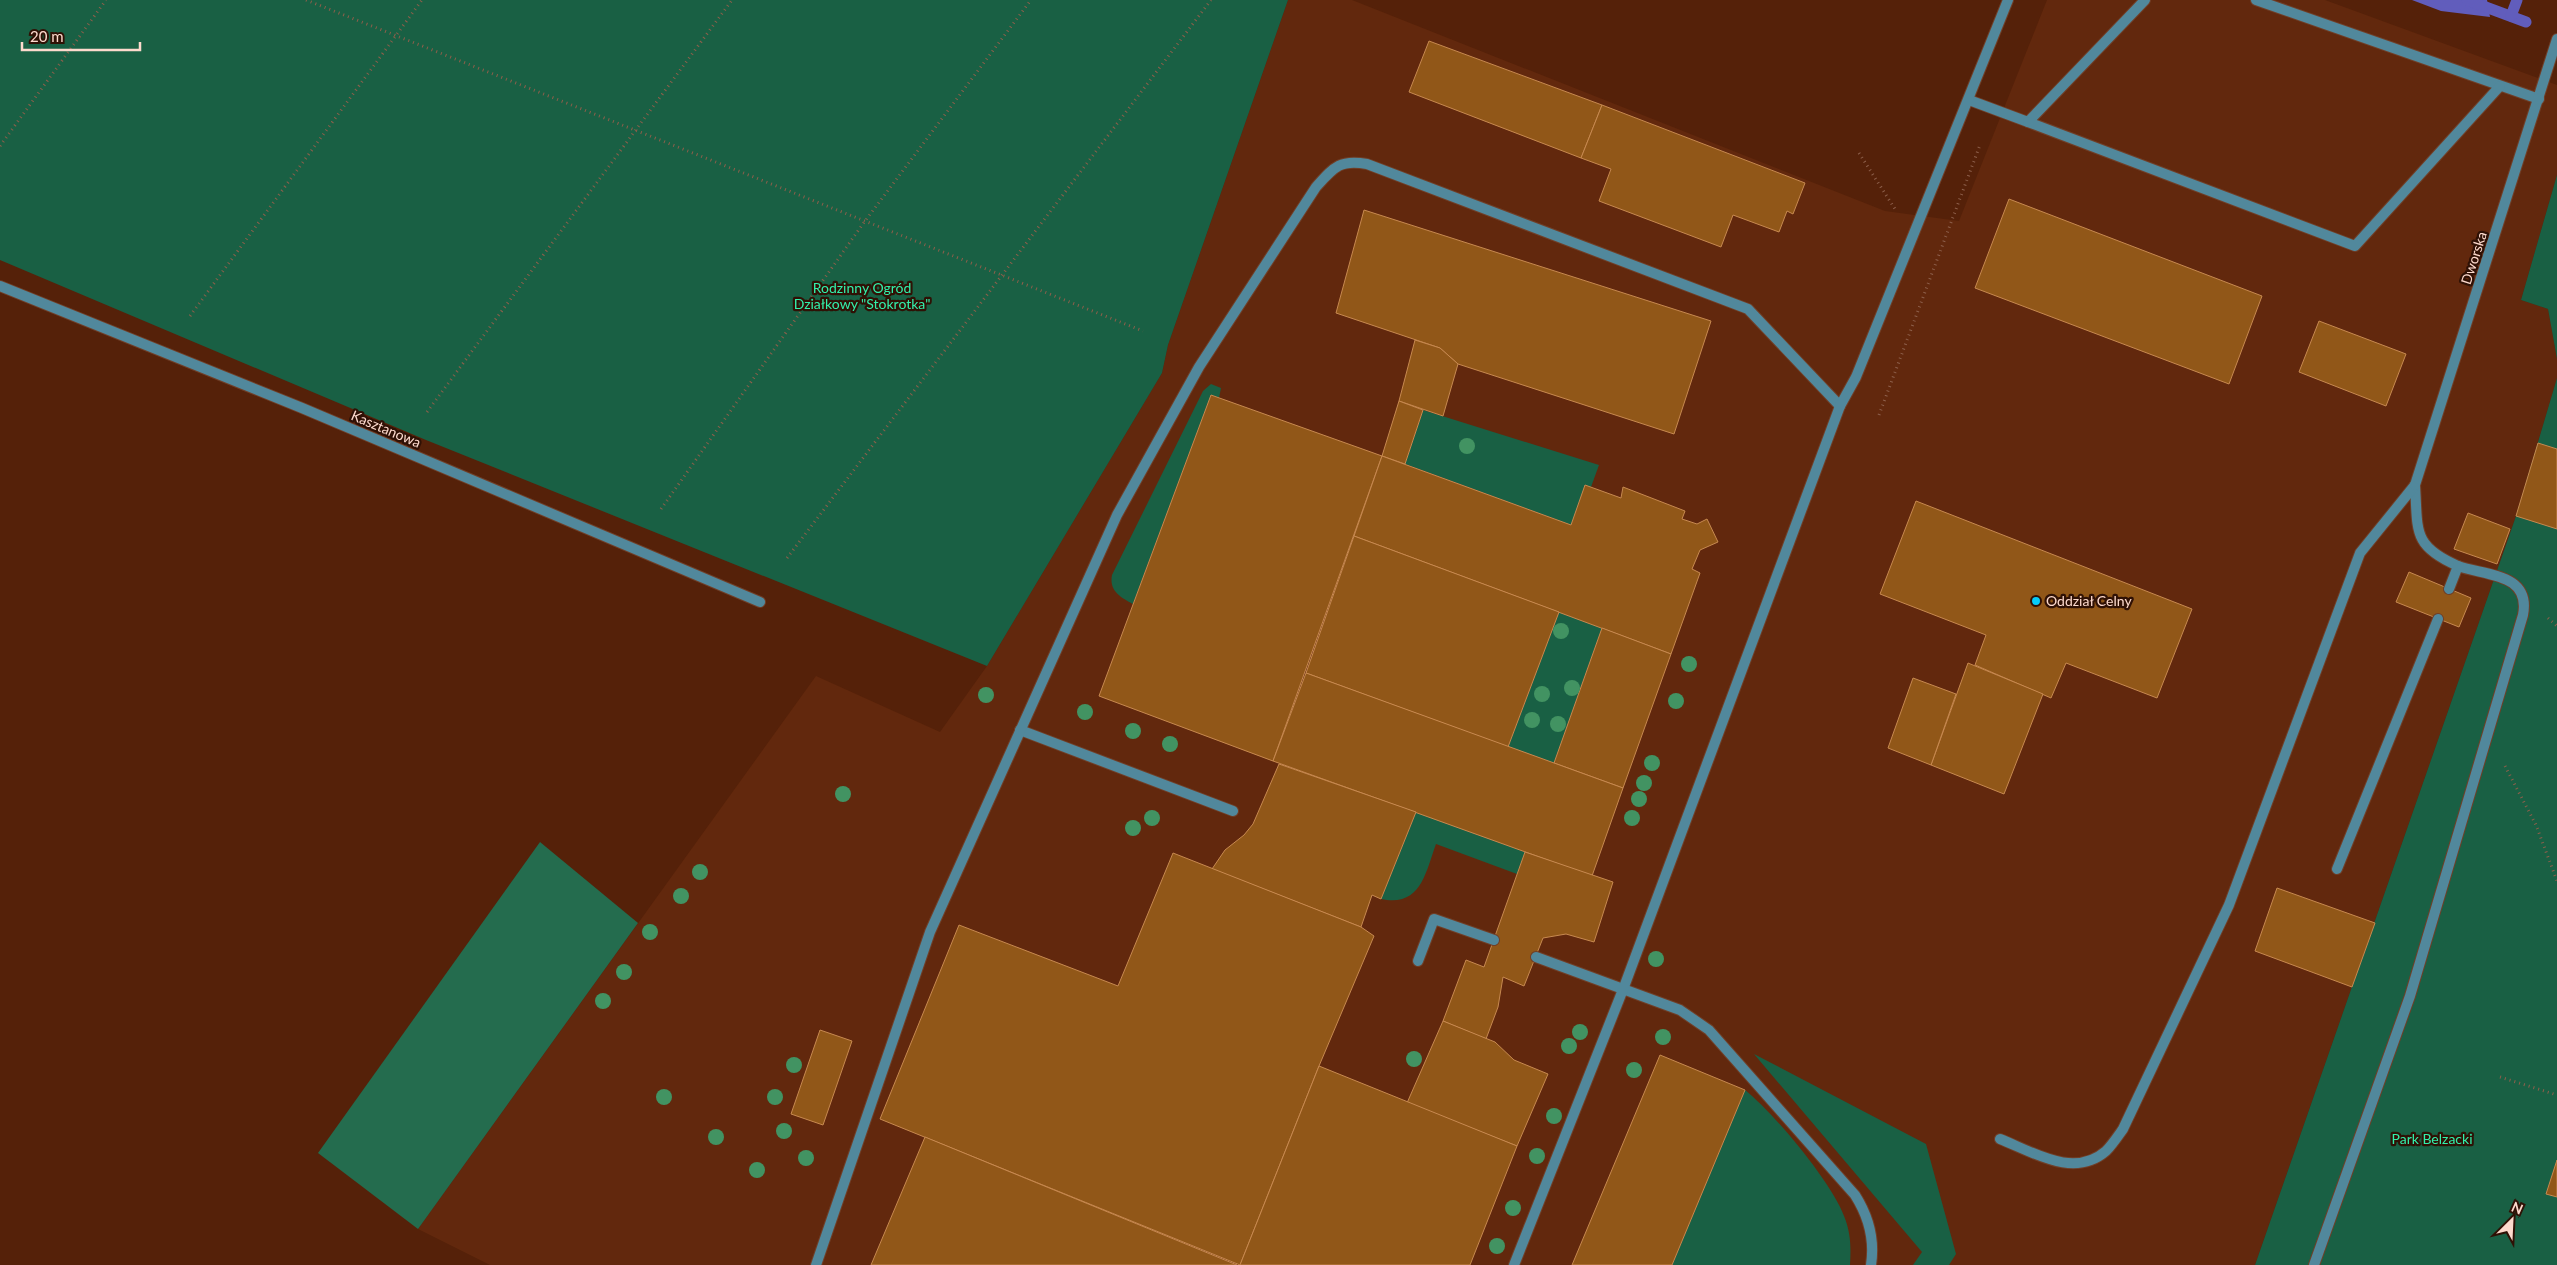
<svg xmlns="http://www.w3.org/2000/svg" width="2557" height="1265" font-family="Lato,sans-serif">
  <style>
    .built { fill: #62280d }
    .green { fill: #196044 }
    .forest { fill: #246c4e }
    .water { fill: #615dbc }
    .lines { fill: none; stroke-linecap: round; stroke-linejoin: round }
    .stream { stroke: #615dbc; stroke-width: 11 }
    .building { fill: #915718; stroke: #c78950 }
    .lane-casing { stroke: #703f28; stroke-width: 12 }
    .street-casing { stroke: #703f28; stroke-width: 12 }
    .path { stroke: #8d5f4b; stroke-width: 3; stroke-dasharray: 1 4; stroke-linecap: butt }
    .lane { stroke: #51889c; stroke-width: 10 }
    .street { stroke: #51889c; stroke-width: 10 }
    .tree { fill: #429362 }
    .poi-dot { fill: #05cbf9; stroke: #2f1105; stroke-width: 2 }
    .labels { text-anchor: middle; stroke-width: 4.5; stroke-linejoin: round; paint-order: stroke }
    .street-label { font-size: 14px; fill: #fddacd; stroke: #2f1105 }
    .park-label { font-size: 14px; fill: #32f0ab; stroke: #2f1105 }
    .poi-label { font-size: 14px; fill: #fddacd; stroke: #2f1105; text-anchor: start }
  </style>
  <rect width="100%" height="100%" fill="#552109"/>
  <path class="built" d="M1288,0H1352L1885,211L1959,221L2047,0H2325L2557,85V175L2521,300L2548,309L2557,359V378L2516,516L2255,1265H490L418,1229L816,676L940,732L987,666L1162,373L1168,345Z"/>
  <g class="green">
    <path d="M0,0H1288L1168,345L1162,373L987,666L426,440L0,260Z"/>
    <path d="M2557,175V359L2548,309L2521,300Z"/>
    <path d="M2557,378V1265H2255L2516,516Z"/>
    <path d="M1211,384L1221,388L1219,398L1211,395L1133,604C1120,597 1109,591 1112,575L1203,391Z"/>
    <path d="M1423,410L1599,465L1591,487L1571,525L1405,464Z"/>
    <path d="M1559,612L1602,628L1554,763L1508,747Z"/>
    <path d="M1416,812L1525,852L1517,874L1436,844C1425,874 1421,907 1381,899Z"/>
    <path d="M1754,1054L1926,1144L1956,1254L1949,1265H1913L1922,1252Z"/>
    <path d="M1745,1090C1774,1113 1832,1183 1844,1216C1851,1233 1851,1248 1850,1265H1672Z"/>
  </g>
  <path class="forest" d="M540,842L638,923L418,1229L318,1153Z"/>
  <path class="water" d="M2412,0H2487L2490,17L2441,11Z"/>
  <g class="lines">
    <g class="stream">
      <path d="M2467,0L2526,22"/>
      <path d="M2511,16L2517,0"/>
    </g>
  </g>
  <g class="building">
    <path d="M1429,41L1602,105L1581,158L1409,92Z"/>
    <path d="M1602,105L1805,183L1793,214L1787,211L1779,232L1733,215L1721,247L1599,201L1611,169L1581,158Z"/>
    <path d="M2009,199L2262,296L2229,384L1975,288Z"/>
    <path d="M1364,210L1711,321L1674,434L1458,364L1440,348L1336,313Z"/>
    <path d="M2319,321L2406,354L2386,406L2299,372Z"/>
    <path d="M1415,340L1440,348L1458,364L1443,416L1399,401Z"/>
    <path d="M1211,395L1382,456L1273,761L1099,696Z"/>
    <path d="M1399,401L1423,410L1405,464L1382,456Z"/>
    <path d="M2538,443L2557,449V529L2516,516Z"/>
    <path d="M1382,456L1571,525L1585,485L1621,498L1623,487L1685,511L1682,519L1697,524L1707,519L1718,542L1700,550L1692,569L1700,573L1671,654L1354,536Z"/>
    <path d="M1916,501L2192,609L2157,698L2066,663L2051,698L1975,665L1986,635L1880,594Z"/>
    <path d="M2468,513L2510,529L2497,564L2454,549Z"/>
    <path d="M1354,536L1559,612L1508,747L1306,673Z"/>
    <path d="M2409,572L2471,598L2459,627L2396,602Z"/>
    <path d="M1602,628L1671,654L1623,788L1554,763Z"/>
    <path d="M1968,663L2043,694L2004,794L1931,765Z"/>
    <path d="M1306,673L1623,788L1592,876L1273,761Z"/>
    <path d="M1913,678L1956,694L1931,765L1888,748Z"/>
    <path d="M1279,764L1416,812L1381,899L1372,895L1361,927L1212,869L1225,850L1244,835L1253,824Z"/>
    <path d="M1525,852L1613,882L1594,942L1566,934L1543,938L1524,986L1503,977L1498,1007L1486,1039L1443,1021L1466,960L1484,967Z"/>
    <path d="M1173,853L1361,927L1374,936L1319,1066L1240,1265L880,1119L959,925L1118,986Z"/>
    <path d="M2277,888L2375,923L2352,987L2255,951Z"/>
    <path d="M1443,1021L1495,1042L1514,1060L1548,1074L1517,1146L1407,1103Z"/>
    <path d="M820,1030L852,1041L823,1125L791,1114Z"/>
    <path d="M1660,1055L1745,1090L1672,1265H1572Z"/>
    <path d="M1319,1066L1517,1146L1470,1265H1240Z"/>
    <path d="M925,1137L1237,1265H871Z"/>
    <path d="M2557,1160V1197L2546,1194Z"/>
  </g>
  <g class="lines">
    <g class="lane-casing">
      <g id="lane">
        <path d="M2256,0L2539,99"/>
        <path d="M1969,100L2028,122L2145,0"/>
        <path d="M2028,122L2355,246L2500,86"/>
        <path d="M2415,485C2418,531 2412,546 2458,566L2449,589"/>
        <path d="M1020,730L1233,811"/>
        <path d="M2337,869L2438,619"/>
        <path d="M1536,957L1680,1010L1709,1030L1855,1195C1869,1217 1875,1239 1871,1265"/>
        <path d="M1418,961L1434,919L1494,940"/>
        <path d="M2000,1139C2033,1152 2074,1179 2106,1151C2112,1145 2118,1136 2123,1129L2229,905L2360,553L2415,485"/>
        <path d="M816,1265L930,932L1117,515L1199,367L1316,187C1334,167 1340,159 1367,164L1748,309L1840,406"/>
        <path d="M1514,1265L1624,987L1840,406L1856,377L2008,0"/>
        <path d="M2314,1265L2410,996L2523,615C2531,573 2486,576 2458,566"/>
      </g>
    </g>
    <g class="street-casing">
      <g id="street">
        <path d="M0,286L302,408L760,602"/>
        <path d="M2415,485L2557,39"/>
      </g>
    </g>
    <g class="path">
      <path d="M306,0L1143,331"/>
      <path d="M0,146L106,0"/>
      <path d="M1859,153L1895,209"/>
      <path d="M190,316L422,0"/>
      <path d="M427,412L732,0"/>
      <path d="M1879,415L1980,145"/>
      <path d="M661,509L865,221L1031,0"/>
      <path d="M787,558L1211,0"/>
      <path d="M2548,618L2557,626"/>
      <path d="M2505,766L2536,825L2557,881"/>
      <path d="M2500,1077L2557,1095"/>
    </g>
    <use href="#lane" class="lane"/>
    <use href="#street" class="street"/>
  </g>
  <g class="tree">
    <circle cx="1467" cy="446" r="8"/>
    <circle cx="1561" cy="631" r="8"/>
    <circle cx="1689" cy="664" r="8"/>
    <circle cx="1572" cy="688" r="8"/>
    <circle cx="1542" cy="694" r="8"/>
    <circle cx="986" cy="695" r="8"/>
    <circle cx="1676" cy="701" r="8"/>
    <circle cx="1085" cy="712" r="8"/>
    <circle cx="1532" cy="720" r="8"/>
    <circle cx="1558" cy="724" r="8"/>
    <circle cx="1133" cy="731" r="8"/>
    <circle cx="1170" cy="744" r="8"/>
    <circle cx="1652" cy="763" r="8"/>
    <circle cx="1644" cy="783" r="8"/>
    <circle cx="843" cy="794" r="8"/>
    <circle cx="1639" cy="799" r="8"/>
    <circle cx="1152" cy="818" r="8"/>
    <circle cx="1632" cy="818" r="8"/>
    <circle cx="1133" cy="828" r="8"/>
    <circle cx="700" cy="872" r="8"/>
    <circle cx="681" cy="896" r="8"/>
    <circle cx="650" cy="932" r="8"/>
    <circle cx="1656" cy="959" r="8"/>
    <circle cx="624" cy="972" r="8"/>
    <circle cx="603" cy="1001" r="8"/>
    <circle cx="1580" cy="1032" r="8"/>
    <circle cx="1663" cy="1037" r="8"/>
    <circle cx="1569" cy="1046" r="8"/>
    <circle cx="1414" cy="1059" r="8"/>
    <circle cx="794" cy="1065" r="8"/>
    <circle cx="1634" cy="1070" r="8"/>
    <circle cx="664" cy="1097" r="8"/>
    <circle cx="775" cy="1097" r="8"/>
    <circle cx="1554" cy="1116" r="8"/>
    <circle cx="784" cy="1131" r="8"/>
    <circle cx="716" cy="1137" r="8"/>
    <circle cx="1537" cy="1156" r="8"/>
    <circle cx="806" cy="1158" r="8"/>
    <circle cx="757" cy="1170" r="8"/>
    <circle cx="1513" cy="1208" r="8"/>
    <circle cx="1497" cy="1246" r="8"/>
  </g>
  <circle class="poi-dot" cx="2036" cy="601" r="5"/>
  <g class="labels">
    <g class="street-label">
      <text transform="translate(2474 258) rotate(-72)" y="5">Dworska</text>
      <text transform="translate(386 429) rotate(23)" y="5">Kasztanowa</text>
    </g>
    <g class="park-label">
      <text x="862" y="293">Rodzinny Ogród<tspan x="862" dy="16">Działkowy "Stokrotka"</tspan></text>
      <text x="2432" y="1144">Park Belzacki</text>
    </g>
    <g class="poi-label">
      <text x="2046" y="606">Oddział Celny</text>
    </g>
  </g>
  <g transform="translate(2512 1220) rotate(24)" stroke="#2f1105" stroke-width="4" paint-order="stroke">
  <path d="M0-4L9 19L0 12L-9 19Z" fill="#fddacd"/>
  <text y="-8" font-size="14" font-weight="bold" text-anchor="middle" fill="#fddacd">N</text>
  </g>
  <path d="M22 42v8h118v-8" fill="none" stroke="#fddacd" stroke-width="2.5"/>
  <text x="30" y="42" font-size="15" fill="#fddacd" stroke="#2f1105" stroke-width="4" paint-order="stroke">20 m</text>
</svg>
